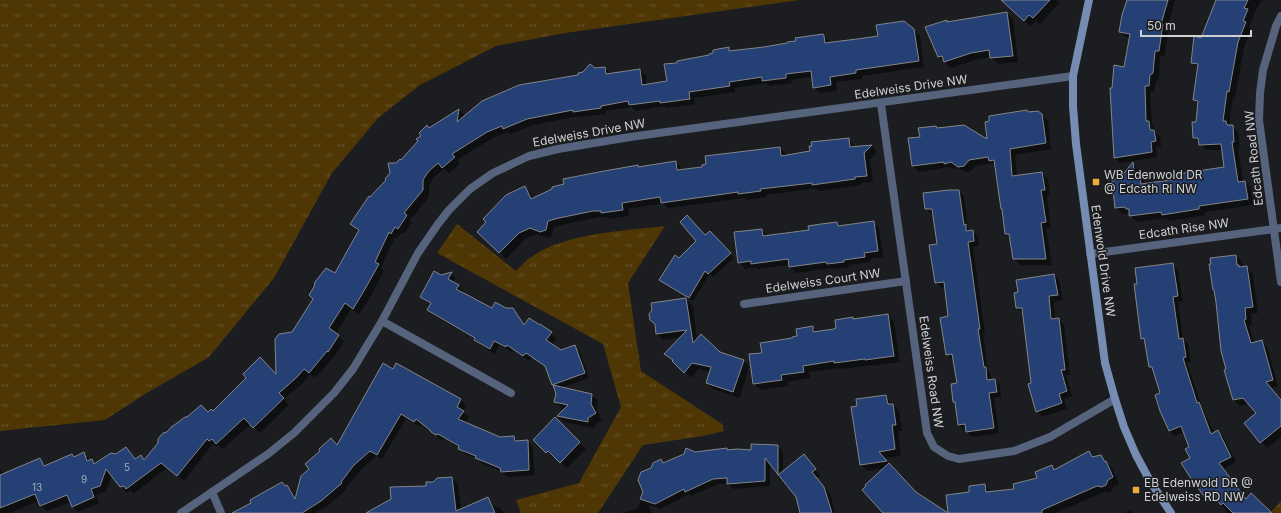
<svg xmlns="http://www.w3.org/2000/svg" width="1281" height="513" font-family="Inter,sans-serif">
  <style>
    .park { fill: url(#park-tufts) }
    .shadow { fill: #0007; fill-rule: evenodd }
    .building { fill: #254074; stroke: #838588 }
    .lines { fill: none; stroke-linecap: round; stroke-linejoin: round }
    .street { stroke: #56637c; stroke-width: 8 }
    .secondary { stroke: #768cb3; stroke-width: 8 }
    .poi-dot { fill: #e9ab38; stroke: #1c1d20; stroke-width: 1.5 }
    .labels { text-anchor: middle; stroke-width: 3; stroke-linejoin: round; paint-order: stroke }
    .number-label { font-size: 10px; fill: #a5adbb }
    .street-label { font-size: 12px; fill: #d0d1d3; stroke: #1c1d20 }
    .poi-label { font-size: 12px; fill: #d0d1d3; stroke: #1c1d20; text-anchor: start }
  </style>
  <defs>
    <pattern id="park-tufts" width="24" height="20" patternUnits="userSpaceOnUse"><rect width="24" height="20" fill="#4f3605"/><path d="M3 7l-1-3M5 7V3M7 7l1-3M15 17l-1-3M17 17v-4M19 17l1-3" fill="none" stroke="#675229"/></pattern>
  </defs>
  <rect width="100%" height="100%" fill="#1c1d20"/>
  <g class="park">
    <path d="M0,0H800L565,33L496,46L420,85L378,118L332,173L274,278L209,357L145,394L105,420L0,431Z"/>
    <path d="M457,224L516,271C519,268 523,264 527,260C561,233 623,231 665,226L628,283L641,371L722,424L724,431L703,436L643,445L598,513H521L516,500L579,483L621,407L603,344L437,253Z"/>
    <path d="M1281,501V513H1270Z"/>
  </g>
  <g class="shadow">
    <path d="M1002,0H1056L1059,3L1040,24L1036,21L1031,27Z"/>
    <path d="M1128,0H1175L1167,29L1169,31L1164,57L1160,56L1159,79L1156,81L1154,92L1150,91L1152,125L1154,128L1155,132L1160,137L1161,147H1156L1157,157L1120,163L1114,157L1125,68L1130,38L1126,37L1120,32Z"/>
    <path d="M1217,0H1266L1265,1L1262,0L1256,10L1249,27L1251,29L1244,48L1235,98L1233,97L1229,126H1232L1238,132L1240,148H1238L1243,182H1245L1251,188L1253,205L1205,212V215L1169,221L1166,218L1137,222L1130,215V213L1123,214L1116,208L1119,180L1133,164L1139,170L1140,177L1146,184L1180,180L1226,168L1223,150H1207L1194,138L1199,105L1194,100L1198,69L1192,62Z"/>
    <path d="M1006,13L1013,19L1018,62L998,64L991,57L978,59L951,68L939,57L946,21L948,23Z"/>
    <path d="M913,30L920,36L924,67L862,76V79L836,82L837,91L820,93L814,87L813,77L791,80L792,83L769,86L766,83L755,85L735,88V92L694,98L695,104L667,108L665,106L636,111L632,107L606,111V114L580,117L579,116L533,125L510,134L508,132L493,138L457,160L460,164L449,173L444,169L433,178L429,186V197L410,220L412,222L404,234L401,233L397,239L395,237L381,268L384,271L371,296L359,314L351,309L336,334L344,341L334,357L315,378L310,374L303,383L284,399L289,405L260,433L251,424L223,449L218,445L216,447L213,444L184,481L167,468L133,494L131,491L127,493L112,475L106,491L96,495L99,503L78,512L72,506L71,502L47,511L41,505L39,501L9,513H0V469L5,474L40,459L46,466L75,458L83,454L90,461H92L95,464L131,454L136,460L145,461L208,413L213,412L278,376L292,333L335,275L359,231L352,224L370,198L387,180L397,164L401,161L429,129L459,110L465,116L595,69L605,68L611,74L640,70L646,76L647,85L668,82L678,63L710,56L729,48L732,52L788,44L823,35L830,43L857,40Z"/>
    <path d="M1029,113L1041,114L1048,121L1051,149L1015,155L1017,176L1041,173L1048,179L1050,196H1047L1051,228L1046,229L1052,265H1020L1014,259L1010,239L1006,234L1003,210L996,167L993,163L976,166L970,172H965L958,168L951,169L949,167L919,172L913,166L921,138L936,127L938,129L988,140Z"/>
    <path d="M849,139L855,147L872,146L877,151L870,160L873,182L861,183V185L819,191L817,189H811L766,195V197L746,200L744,198L668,208L664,203L628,209L629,216L608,219L606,217H599L566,224L554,227L552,236L547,238L537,234L525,239L506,259L478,232L525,188L531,194L534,199L620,169L676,162L682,169V170L703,168L780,148L786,154V156L811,152L813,147V142ZM864,152H867L862,158Z"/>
    <path d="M958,191L964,196L968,229L978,236L979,246L973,247L985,334H983L988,371L990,373L991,380H994L1000,385L1001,397L994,398L999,433L972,437L967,432L966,430H964L959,425L958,384L954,359L952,360L947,354L949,317L945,287L942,288L936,283L938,245L934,214H932L926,209Z"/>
    <path d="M873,222L879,228L883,257L870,259V262L849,265V267L834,269L832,268L796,273L790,267V265L758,269L756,267L745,269L739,263L762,230L768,236L810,231L837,223L840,226Z"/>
    <path d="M705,236H714L734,258L713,277L710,274L693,301L665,284L661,280L679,259Z"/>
    <path d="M1236,256L1242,262L1243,268H1247L1253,274L1258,313L1251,314L1252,325L1249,326L1254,343L1261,341L1267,347L1278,386L1271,388L1281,400V437L1267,448L1244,421L1247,422L1257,413L1249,403L1240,406L1234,400L1226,370H1228L1211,272V259Z"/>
    <path d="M1173,265L1178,270L1183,301L1178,302L1183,339L1188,344L1191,362L1187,363L1202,407L1214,433L1217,431L1223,436L1236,462L1224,469L1247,500L1271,513H1228L1219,502L1218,503L1215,501L1211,504L1206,498L1192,458L1190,447L1184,432L1175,436L1169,431L1161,394L1154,371L1150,367L1146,342L1142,338Z"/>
    <path d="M451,273L456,278L453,283L463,291L462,293L492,310L512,309L525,325L551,333L556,338L552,345L561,351L574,347L580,352L589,378L561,388L592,395L598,401L597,411L602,420L595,425L594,428L564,422L558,416L565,409H562L556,402L557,394L556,387L553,384L547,368L532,357L529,361L513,350L512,352L499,345L495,354L480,345L475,339L433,315L428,310L431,305L421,297L441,276Z"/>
    <path d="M1054,275L1059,280L1063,300L1054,302L1055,320L1059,319L1064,325L1070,375H1066L1072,396L1064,399L1067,409L1042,417L1037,411L1023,313L1017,308Z"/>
    <path d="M686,299L693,306L697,340L719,353L743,360L749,367L740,398L713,389L707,383L710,372L699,369L691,378L665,354L681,337L663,340L657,333Z"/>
    <path d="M888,315L894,322L900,362L872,366L871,365L842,369L840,368L809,372L810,378L787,382L788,386L761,390L754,383L763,354L798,337L812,328L817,333L834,330L853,318L854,320Z"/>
    <path d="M397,364L461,400L466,406L463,411L469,417L465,423L500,438L514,437L519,442L527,441L533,447L534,475L507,477L501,471L481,463L477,459L465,454L460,448L444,439L442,440L438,438L432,431L421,424L420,427L406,419L382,459L376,456L360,471L346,488L347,489L327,506L315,513H248L287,486L292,492L296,498L337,446Z"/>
    <path d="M886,396L899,411L902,431H898L901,456L884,458L916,493L947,513H885L884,468L867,471L860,464L858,407Z"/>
    <path d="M555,419L586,449L567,468L555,457L553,458L535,440Z"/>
    <path d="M778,446L783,451V472L809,461L820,475L817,478L830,494L835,513H801L797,496L770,463V486L733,489L728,483L719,484L691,496L689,494L660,509L649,505L651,513H622L638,508L652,469L661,460L664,464L695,453L726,449L728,451H752Z"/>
    <path d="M1089,452L1094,458L1101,456L1112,468L1119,484L1114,486L1112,491L1109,493L1104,492L1055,513H949L971,493L985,485L991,493L1015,490L1039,478L1052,466L1056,470Z"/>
    <path d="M452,478L458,484L461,510L488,498L495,507L500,508L505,513H368L433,483Z"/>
    <path d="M1130,510L1132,513H1125Z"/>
  </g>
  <g class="building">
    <path d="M1001,0H1050L1033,18L1029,15L1024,21Z"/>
    <path d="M1127,0H1168L1161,24H1163L1159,51H1155L1153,73L1150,75L1149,86H1145L1146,121H1149L1150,130H1154L1156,141L1151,142L1152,152L1114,158L1110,88H1112L1114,65L1124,67L1130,34L1119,32L1122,15Z"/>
    <path d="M1216,0H1248L1244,8L1248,9L1243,21L1246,22L1238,42L1229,92L1227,91L1223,121H1226L1227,125H1233L1234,142H1232L1238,182L1245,181L1248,199L1199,206V209L1162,215L1161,212L1129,216V209H1126L1125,207L1115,208L1112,180L1119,179L1133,162L1135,177L1140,176L1141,184L1178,179V174L1224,167L1221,144L1199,145L1198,138H1193L1192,122H1196L1198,101L1193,100L1198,64L1191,63L1194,36L1201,38Z"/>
    <path d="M1007,12L1013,56L990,58L989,50L971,53L944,62L942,56L938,57L925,27L947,20V22Z"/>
    <path d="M904,21L914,29L919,61L856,70V73L830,77L831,85L813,88L811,71L786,74V78L762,81V77L749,79L729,82L730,86L689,92L690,99L660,103V101L629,105L628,101L601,106V108L573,112V110L527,119L503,129L502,126L487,132L452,154L455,157L442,168L438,163L428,172L423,180V190L404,213L407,215L398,229L395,227L391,234L389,232L375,262L379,264L365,289L353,309L345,303L329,328L339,335L328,352L327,351L309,373L304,369L297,377L279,393L284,398L253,428L244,418L216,444L212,439L209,441L207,439L177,476L161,463L126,489L124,486L120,487L106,469L100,486L91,489L94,497L72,507L67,495L40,506L35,494L0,508V475L40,458L44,466L72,454L74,457L84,452L87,461L92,459L94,464L111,453L116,454L126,447L135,459L141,455L144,460L158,443V439L163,433L167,432L172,426H173L185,417H187L201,405L208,412L211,409L213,411L246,378L243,374L260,357L276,374L275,339L279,334L292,332L313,299L309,295L314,287L315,282L326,268L335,273L359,230L350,224L369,196L370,197L386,180L385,179L390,173L388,163H396L400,159L401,160L418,141L416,139L421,136L419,133L427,125L429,128L459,109L457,122L482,101L519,85L578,75V73L583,72L590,64L595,68L605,67L606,74L640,69L642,85L667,81L664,64L677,63V61L709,55V54L713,53V50L729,47V51L764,47L787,43V42L796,41L795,38L823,34L824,36L825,43L857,39L878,36L876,25Z"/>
    <path d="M1027,110L1028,112L1038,111L1042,114L1046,143L1010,149L1012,176L1042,172L1045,190H1041L1046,222L1041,223L1046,259H1013L1009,234H1005L1002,209H1001L994,160L989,161L988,157L969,160L964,166L958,167L951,162L944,164V162L912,166L908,138L920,137L918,128L936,126L937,128L964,125L987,139L985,122L989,121V116Z"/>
    <path d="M849,138L850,147L872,145L864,153L867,176L855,177V179L812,185V183L804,184L760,189L761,191L738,194V192L661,203L660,197L622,203L623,210L601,213V211H593L559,218L548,221L546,230L540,232L530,228L519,233L499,253L477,232L486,222L483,219L506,195L525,186L531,199L552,189V187L564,184L563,179L599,172L638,165V167L676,161L677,170L702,167V165L706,164L705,156L780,147L781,156L810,151L809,146H812L811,142Z"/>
    <path d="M949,190H959L964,225L966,224V231L973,230L974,241L968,242L980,329H978L984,367H986L987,380L995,379L997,392L989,393L994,428L966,432L965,424L958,425L955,402H953L951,384L957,383L952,354L946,355L940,318L948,316L944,282L935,283L929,245L937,244L932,209H925L923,193Z"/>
    <path d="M687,215L705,235L710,231L731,253L708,274L705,271L689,298L659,280L675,255L679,258L696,241L680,222Z"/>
    <path d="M874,221L878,251L864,253L865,257L844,260V262L827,264L826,262L789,267L788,259L751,264V261L738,263L734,232L762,229L763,236L809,230L808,226L821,224L837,222L838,226Z"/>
    <path d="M1236,255L1237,265H1239V267L1247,266L1253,307L1245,308L1246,319L1244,320L1251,343L1262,340L1273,380L1266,382L1281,400V426L1260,443L1244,423L1256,413L1243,398L1233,400L1224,370L1226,369L1221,351L1216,302L1214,290H1213L1209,264H1211L1210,258Z"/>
    <path d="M1173,263L1178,296L1173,297L1179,339L1183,338L1186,357L1183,358L1197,403L1199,402L1211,434L1218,430L1231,457L1219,463L1246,499L1251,493L1272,513H1233L1223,503L1221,505L1214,497L1212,499L1210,496L1206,499L1190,477L1181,463L1190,458L1185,449L1189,447L1181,426L1169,431L1160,411L1155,395L1160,393L1152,367H1149L1144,338L1141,339L1134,284H1137L1135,268Z"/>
    <path d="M434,271L441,275L452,272L448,279L459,285L456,289L492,308L495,302L506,308H513L524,325L529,318L540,325V324L552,332L546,340L561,350L575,345L585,373L552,385L545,366L526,353L523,356L507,345L506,347L494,341L490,349L474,340L475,338L427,310L431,303L420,297Z"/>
    <path d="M1054,274L1058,295L1049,296L1051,319L1059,318L1065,370H1061L1067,391L1059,394L1062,403L1036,412L1028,384L1031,383L1022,308H1016L1014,293L1018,292L1016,280Z"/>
    <path d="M686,298L693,343L701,334L720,352L744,360L733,392L706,383L711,367L692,363L684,373L672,361L673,360L664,354L687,330L656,334L655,324L650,320L649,314L652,310L651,303Z"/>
    <path d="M888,314L894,356L865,360V359L834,363V361L803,366L804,372L781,375L782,380L753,384L749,354L762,353L760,343L792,338V337L797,336L796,329L813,326V332L834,329L836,328L835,320L853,317V319Z"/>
    <path d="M383,363L393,369L396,363L461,399L457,407L464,411L458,419L500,437L514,436L515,441L528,440L529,470L501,472L500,468L475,458L476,456L458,449L459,446L438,434L436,435L431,432L430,430L416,419L414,422L401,414L377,455L370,451L354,465L341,482L342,483L321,501L302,513H232L251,503L250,500L282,482L285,486L287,485L295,499L301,476L309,469L305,464L320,451L319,449L331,438L337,445Z"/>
    <path d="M553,385L592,394L591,404L596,413L588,418V422L557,416L568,405L554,402L556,394Z"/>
    <path d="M886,395L888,404H893L896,425H892L895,449L879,452L887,461L860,465L851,407L857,406L856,399Z"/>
    <path d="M555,417L580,442L560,463L548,451L546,453L533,440Z"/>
    <path d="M751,444L778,445V475L804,454L816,469L812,472L824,487L832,513H800L796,497L765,458V481L727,484V478L713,479L685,492L684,489L655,504L640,499L643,492L638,480L641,472L651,468L653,463L661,459L663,463L684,454L686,448L695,452L727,448V450L737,449L751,450Z"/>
    <path d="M1089,451L1092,457L1101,455L1105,462L1106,461L1113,477L1108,480L1106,485L1102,487L1097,486L1042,510V513H883L862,490L866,486L865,485L889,463L916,492L948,513L946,495L969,492V486L985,484L986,492L1014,489L1013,484L1037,478L1035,472L1052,465L1054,470Z"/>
    <path d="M452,477L456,511L488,497L495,513H366L391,499L390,487L426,486V482H433L437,478Z"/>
  </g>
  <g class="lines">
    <g class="street">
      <path d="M1281,16L1276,26L1263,70L1260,93L1259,120L1281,282"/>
      <path d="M881,104L927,433L934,447L948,456L959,459L1014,451L1050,437L1115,399"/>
      <path d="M1090,254L1281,228"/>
      <path d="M744,304L906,281"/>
      <path d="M382,321L511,393"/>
      <path d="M181,513L212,492"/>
      <path d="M221,513L212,492L268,454L294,433L334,393L353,369L382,321L418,253L438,224L449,210L470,189L493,173L529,156L558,149L630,137L1073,76"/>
    </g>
    <path class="secondary" d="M1089,0L1073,76V106L1076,144L1105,363L1115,399L1124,427L1136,455L1150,481L1171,513"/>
  </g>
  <g class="poi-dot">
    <rect x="1092" y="178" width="8" height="8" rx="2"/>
    <rect x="1132" y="486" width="8" height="8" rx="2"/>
  </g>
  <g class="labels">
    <g class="number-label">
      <text x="127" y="471">5</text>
      <text x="84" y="483">9</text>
      <text x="37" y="491">13</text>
    </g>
    <g class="street-label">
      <text transform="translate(911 87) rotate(-8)" y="4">Edelweiss Drive NW</text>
      <text transform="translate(589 133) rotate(-10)" y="4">Edelweiss Drive NW</text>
      <text transform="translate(1254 158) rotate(-96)" y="4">Edcath Road NW</text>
      <text transform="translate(1184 229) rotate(-8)" y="4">Edcath Rise NW</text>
      <text transform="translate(1103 261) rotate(82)" y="4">Edenwold Drive NW</text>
      <text transform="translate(823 281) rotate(-8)" y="4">Edelweiss Court NW</text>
      <text transform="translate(931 372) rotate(82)" y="4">Edelweiss Road NW</text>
    </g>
    <g class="poi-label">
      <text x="1104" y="179">WB Edenwold DR<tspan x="1104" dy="14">@ Edcath RI NW</tspan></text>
      <text x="1144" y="487">EB Edenwold DR @<tspan x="1144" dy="14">Edelweiss RD NW</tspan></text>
    </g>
  </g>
  <path d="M1141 30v6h110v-6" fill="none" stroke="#d0d1d3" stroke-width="2"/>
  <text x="1147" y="30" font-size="12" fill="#d0d1d3" stroke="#1c1d20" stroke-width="3" paint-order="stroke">50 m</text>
</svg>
